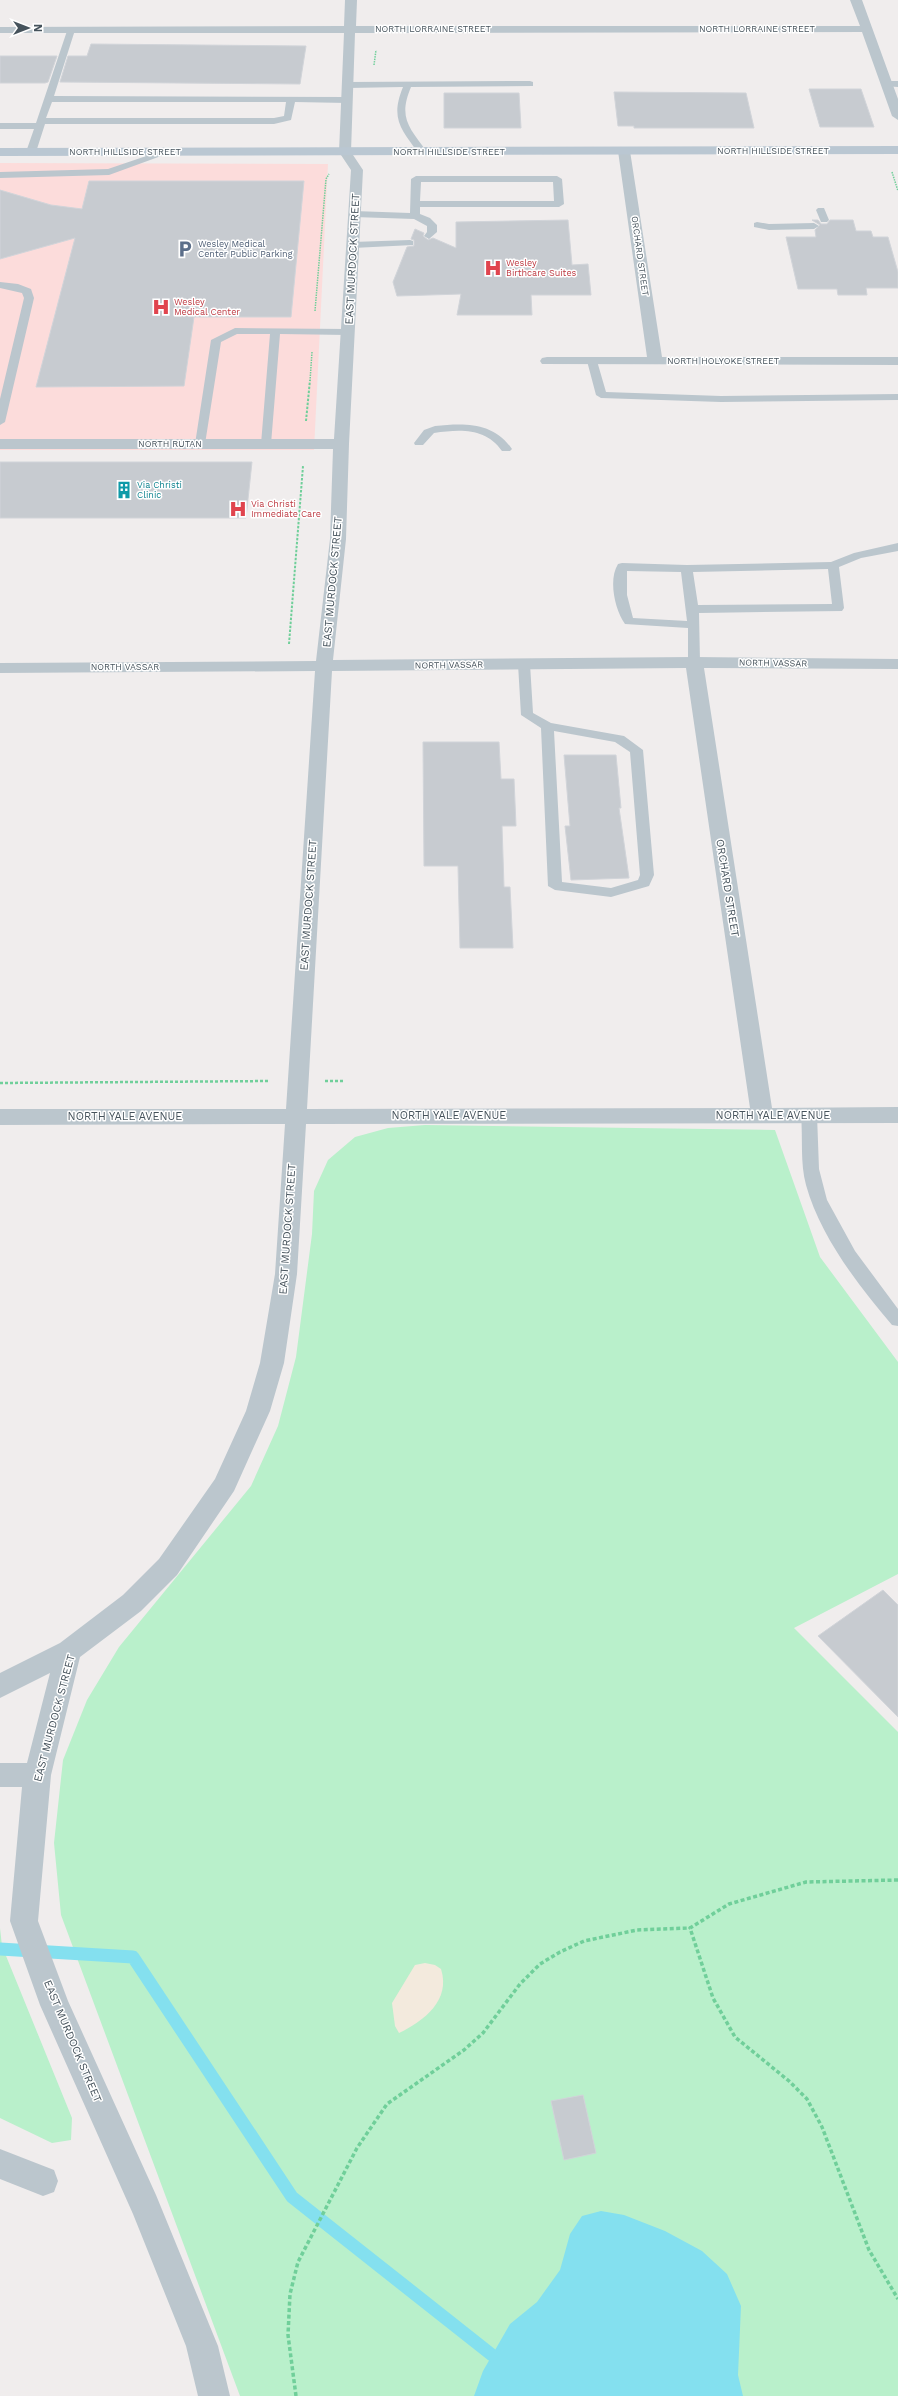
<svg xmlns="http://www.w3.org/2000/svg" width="898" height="2396" font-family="'Work Sans',sans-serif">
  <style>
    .medical { fill: #fcdcdb }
    .green { fill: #b9f0cb }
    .sand { fill: #f3eadd }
    .water { fill: #84e0ef }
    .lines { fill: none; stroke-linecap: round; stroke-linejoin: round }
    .stream { stroke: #84e0ef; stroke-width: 13 }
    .building { fill: #c7cbd0; stroke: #d1d4d9 }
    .path-far3 { stroke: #70cf9a; stroke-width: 1.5; stroke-dasharray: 1.5 1; stroke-linecap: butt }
    .path-far2 { stroke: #70cf9a; stroke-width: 2; stroke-dasharray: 2.5 1.5; stroke-linecap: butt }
    .path-far1 { stroke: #70cf9a; stroke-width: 2.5; stroke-dasharray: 3 2; stroke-linecap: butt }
    .path { stroke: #70cf9a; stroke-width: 3.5; stroke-dasharray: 4 2.5; stroke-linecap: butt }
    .lane { fill: #bbc6cd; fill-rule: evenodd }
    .street { fill: #bbc6cd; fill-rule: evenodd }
    .secondary { fill: #bac7d2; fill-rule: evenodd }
    .labels { text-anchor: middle; stroke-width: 3; stroke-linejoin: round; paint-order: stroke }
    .far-street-label { font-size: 9px; fill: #45525b; stroke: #fff }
    .far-service-label { font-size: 9px; fill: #4e5e75; stroke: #fff; text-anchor: start }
    .far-health-label { font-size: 9px; fill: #be3a42; stroke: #fff; text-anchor: start }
    .far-culture-label { font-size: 9px; fill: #0d838f; stroke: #fff; text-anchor: start }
    .street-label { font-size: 11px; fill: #45525b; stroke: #fff }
  </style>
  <rect width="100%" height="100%" fill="#f0eded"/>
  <path class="medical" d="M0,163L328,164L314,450H0Z"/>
  <g class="green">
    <path d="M425,1125L775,1130L820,1257L898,1362V1574L794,1628L898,1732V2396H240L61,1915L54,1843L63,1760L87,1700L119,1647L251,1486L278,1426L296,1357L312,1234L314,1191L328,1160L355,1137L388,1128Z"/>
    <path d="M0,1928L2,1946L72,2118L71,2140L52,2143L0,2118Z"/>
  </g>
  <path class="sand" d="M425,1963L435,1965L441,1969C451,2000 424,2021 399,2033L395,2026L392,2003L415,1965Z"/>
  <path class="water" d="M601,2211L624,2215L665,2231L702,2251L727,2274L741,2306L738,2375L743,2396H474L483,2371L510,2324L537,2302L560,2270L570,2234L582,2216Z"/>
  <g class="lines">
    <path class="stream" d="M0,1949L133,1957L292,2197L492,2355"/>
  </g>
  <g class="building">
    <path d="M91,44L306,46L300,84L60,82L68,56H87Z"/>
    <path d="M0,56H57L48,82L45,83H0Z"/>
    <path d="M809,89H861L874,127H820Z"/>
    <path d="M614,92L746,93L754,128H634V126H618Z"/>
    <path d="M444,93H519L521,128H444Z"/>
    <path d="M89,181H304L291,317H194L184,386L36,387L75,238L0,259V190L51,205L82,209Z"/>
    <path d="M568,220L572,265L588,264L591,295H531L532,315H457L461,294L397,296L393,282L407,247L414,246V240L411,239L415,229L424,233L423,236L428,240L433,238L456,248V222Z"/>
    <path d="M812,220H818L821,224H827L830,220H853L856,231H871L873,237H888L898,272V288H866L867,295H838L837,289H798L786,237H816L815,230L820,225Z"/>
    <path d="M0,462H252L246,518H0Z"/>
    <path d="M423,742H499L501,779H514L516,826H502L504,887H510L513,948H460L458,866H424Z"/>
    <path d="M564,755H616L621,808H619L629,878L571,880L565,826H570Z"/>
    <path d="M883,1590L898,1605V1717L818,1636Z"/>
    <path d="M583,2095L596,2153L564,2160L551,2101Z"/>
  </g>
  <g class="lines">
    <g class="path-far3">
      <path d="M374,65L376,50"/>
      <path d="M892,172L898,191"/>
      <path d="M315,311L326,179L329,174"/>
      <path d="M310,381L312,352"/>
    </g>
    <g class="path-far2">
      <path d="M306,421L310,380"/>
      <path d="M289,644L303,466"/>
    </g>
    <g class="path-far1">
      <path d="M325,1081H343"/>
      <path d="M0,1083L270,1081"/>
    </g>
    <g class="path">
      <path d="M898,1880L806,1882L729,1904L690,1928L713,1998L735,2037L789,2081L807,2099L822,2127L869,2250L898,2299"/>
      <path d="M296,2396L288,2335L290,2294L298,2262L357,2148L387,2104L464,2050L483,2033L520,1984L540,1964L560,1952L584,1941L637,1930L690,1928"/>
    </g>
    <g class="lane">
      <path d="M68,28L75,30L54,96L347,97L351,100L347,103L295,102L291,120L274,124H45L36,152L28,154L26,152L34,129H0V123H36ZM52,102H286L284,116L274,118H46Z"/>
      <path d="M530,81L533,82V86L411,87C398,118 409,127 427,152L422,155L419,154C401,129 390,119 403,87L348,88L344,85L348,82Z"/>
      <path d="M886,81H898V87L883,86V82Z"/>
      <path d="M164,150L172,152L109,175L0,178V172L108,169Z"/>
      <path d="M416,176H557L562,179L564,204L559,207H420V214L430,218L437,225V232L429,239L424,236L427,232V226L414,219L354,217L349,214L354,211L410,213L411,179ZM421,182H553L554,201H420Z"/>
      <path d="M818,208H824L829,220L827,222H821L816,210Z"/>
      <path d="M757,222L769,224L814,223L819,226L814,229L769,230L754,227V223Z"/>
      <path d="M410,240L413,241V245L353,248L348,245L353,242Z"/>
      <path d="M0,282L18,284L31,289L34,298L5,422L0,425V399L24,298L22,293L0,288Z"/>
      <path d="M235,328L347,329L352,332L347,335L280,334L271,444L266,447L261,444L270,334H237L221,342L205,444L200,447L196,446L195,444L211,340Z"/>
      <path d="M592,358L597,361L606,392L721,396L898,394V400L721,402L601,398L596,395L587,361Z"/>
      <path d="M435,426C465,423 493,422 512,449L510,451H502C486,428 461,429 434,433L423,445H415L414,443L424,430Z"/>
      <path d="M898,543V551L861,558L839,567L844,608L842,611L699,613L700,662L694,666L688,662V628L625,624C615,610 608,580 618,564L622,563L687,565L831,562L854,553ZM828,569L832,604L698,605L693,572ZM627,571L681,572L687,621L633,618L627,595Z"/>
      <path d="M524,660L530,664L533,713L551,723L624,736L643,750L654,875L649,886L611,897L555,890L548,886L541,728L521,715L518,664ZM554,731L615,742L630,752L640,875L638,880L611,888L562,882Z"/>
      <path d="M809,1110L814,1111L817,1115L819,1169L827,1200L855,1251L898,1309V1326L892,1325C858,1285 820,1236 806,1185C800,1163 803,1138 801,1115L804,1111Z"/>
    </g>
    <g class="street">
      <path d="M345,0H357L356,26H860L850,0H862L898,99V120L892,116L862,32L355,33L351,152L363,170L349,444L346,539L333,660L694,657L898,659V669L704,668L772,1108L898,1107V1123L306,1124L297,1274L284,1363L270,1411L234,1491L177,1575L141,1611L80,1657L51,1775L38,1921L68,2001L156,2195L218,2346L230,2396H198L186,2346L133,2214L40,2005L10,1921L22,1787H0V1763H27L50,1673L0,1698V1673L60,1643L123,1595L159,1559L215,1479L246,1411L260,1363L275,1274L285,1124L0,1125V1109H286L315,671L0,673V663L316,661L330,539L333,449H0V439H334L351,170L339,152L344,33H0V27L344,26ZM686,668L750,1108L307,1109L332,671Z"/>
      <path d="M624,147L630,151L662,357H898V365L542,364L540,361L542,358L547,357H647L618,151Z"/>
      <path d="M0,2149L54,2170L58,2181L54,2192L43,2196L0,2179Z"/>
    </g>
    <path class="secondary" d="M898,146V154L0,156V148Z"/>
  </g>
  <defs>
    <g id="parking-bare" transform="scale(1.38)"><path d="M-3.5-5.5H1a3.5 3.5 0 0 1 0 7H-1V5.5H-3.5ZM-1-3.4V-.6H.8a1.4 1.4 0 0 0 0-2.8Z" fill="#5c6f8a" stroke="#fff" stroke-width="2.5" paint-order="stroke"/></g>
    <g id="hospital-bare" transform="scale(1.38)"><path d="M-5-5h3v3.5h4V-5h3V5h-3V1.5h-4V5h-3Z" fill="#e0444e" stroke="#fff" stroke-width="2.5" paint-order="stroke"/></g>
    <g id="building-bare" transform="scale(1.38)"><path d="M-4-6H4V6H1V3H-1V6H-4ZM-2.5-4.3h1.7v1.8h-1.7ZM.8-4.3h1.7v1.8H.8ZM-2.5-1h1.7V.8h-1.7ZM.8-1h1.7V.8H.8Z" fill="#0f9aa8" stroke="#fff" stroke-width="2.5" paint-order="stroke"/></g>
  </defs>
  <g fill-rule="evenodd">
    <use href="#parking-bare" x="185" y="249"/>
    <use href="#hospital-bare" x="493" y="268"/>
    <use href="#hospital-bare" x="161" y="307"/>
    <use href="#building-bare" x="124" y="490"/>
    <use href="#hospital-bare" x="238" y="509"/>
  </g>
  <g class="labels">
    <g class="far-street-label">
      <text x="433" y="32">NORTH LORRAINE STREET</text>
      <text x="757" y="32">NORTH LORRAINE STREET</text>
      <text x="773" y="154">NORTH HILLSIDE STREET</text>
      <text x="125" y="155">NORTH HILLSIDE STREET</text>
      <text x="449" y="155">NORTH HILLSIDE STREET</text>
      <text transform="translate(640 256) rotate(82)" y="3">ORCHARD STREET</text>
      <text x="723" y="364">NORTH HOLYOKE STREET</text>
      <text x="170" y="447">NORTH RUTAN</text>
      <text transform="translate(773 663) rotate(1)" y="3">NORTH VASSAR</text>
      <text transform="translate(449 665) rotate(-1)" y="3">NORTH VASSAR</text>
      <text x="125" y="670">NORTH VASSAR</text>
    </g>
    <g class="far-service-label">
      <text x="198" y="247">Wesley Medical<tspan x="198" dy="10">Center Public Parking</tspan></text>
    </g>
    <g class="far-health-label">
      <text x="506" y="266">Wesley<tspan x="506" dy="10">Birthcare Suites</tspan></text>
      <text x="174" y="305">Wesley<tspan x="174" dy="10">Medical Center</tspan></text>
      <text x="251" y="507">Via Christi<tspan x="251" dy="10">Immediate Care</tspan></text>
    </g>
    <g class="far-culture-label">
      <text x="137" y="488">Via Christi<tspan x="137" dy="10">Clinic</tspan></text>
    </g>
    <g class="street-label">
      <text transform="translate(352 259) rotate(-87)" y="4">EAST MURDOCK STREET</text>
      <text transform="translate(332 582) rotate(-85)" y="4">EAST MURDOCK STREET</text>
      <text transform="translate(728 888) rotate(81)" y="4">ORCHARD STREET</text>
      <text transform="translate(308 905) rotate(-86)" y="4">EAST MURDOCK STREET</text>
      <text x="449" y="1119">NORTH YALE AVENUE</text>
      <text x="773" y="1119">NORTH YALE AVENUE</text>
      <text x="125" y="1120">NORTH YALE AVENUE</text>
      <text transform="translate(287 1229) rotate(-86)" y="4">EAST MURDOCK STREET</text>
      <text transform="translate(54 1718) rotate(-75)" y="4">EAST MURDOCK STREET</text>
      <text transform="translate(73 2041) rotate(67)" y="4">EAST MURDOCK STREET</text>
    </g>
  </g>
  <g transform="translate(28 28) rotate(90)" stroke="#ffffff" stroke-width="3" paint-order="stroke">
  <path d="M0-3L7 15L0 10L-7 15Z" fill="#45525b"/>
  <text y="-6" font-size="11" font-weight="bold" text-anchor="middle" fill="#45525b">N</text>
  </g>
</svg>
